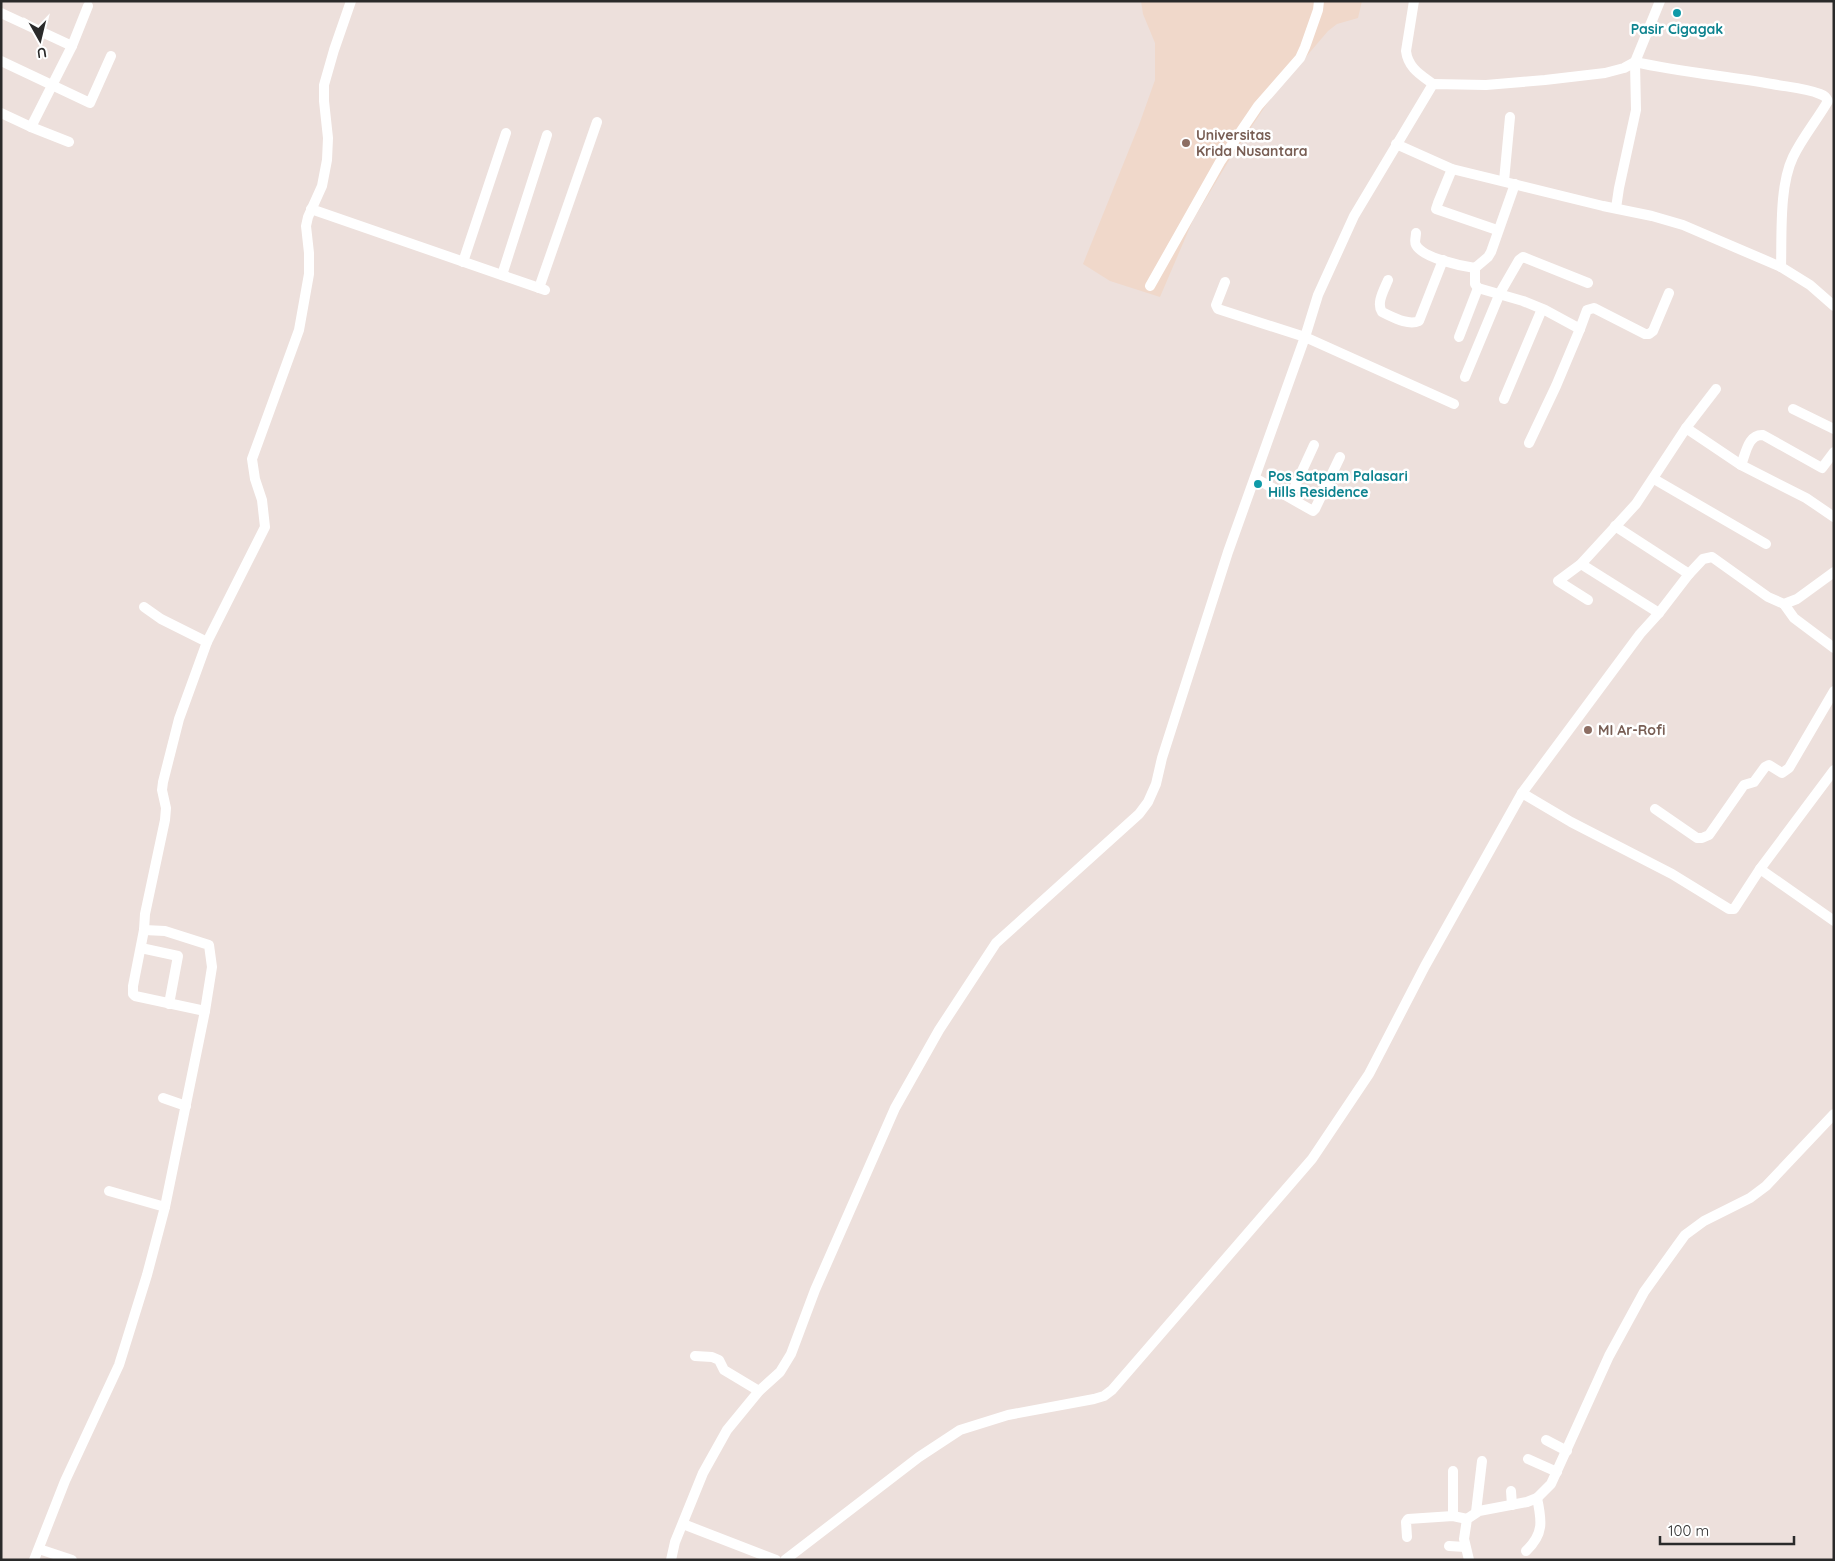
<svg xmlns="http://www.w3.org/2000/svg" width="1835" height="1561" font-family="Quicksand,sans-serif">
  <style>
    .education { fill: #f0d8ca }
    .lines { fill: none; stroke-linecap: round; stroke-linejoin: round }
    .minor { stroke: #fff; stroke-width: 10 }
    .culture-dot { fill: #0f9aa8; stroke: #fff; stroke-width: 2 }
    .education-dot { fill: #8d6e63; stroke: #fff; stroke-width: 2 }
    .labels { text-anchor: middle; stroke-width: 5; stroke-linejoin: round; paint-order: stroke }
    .culture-label { font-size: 14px; font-weight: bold; fill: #0d838f; stroke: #fff }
    .education-label { font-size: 14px; font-weight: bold; fill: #785e54; stroke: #fff; text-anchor: start }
  </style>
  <rect width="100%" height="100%" fill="#ede0dc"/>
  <path class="education" d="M1141,1H1362L1358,18L1337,24L1328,31L1270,99L1228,162L1193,220L1160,297L1110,281L1083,264L1139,125L1155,80V43L1143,14Z"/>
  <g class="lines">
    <g class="minor">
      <path d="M1414,1L1406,51C1408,68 1421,75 1433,84"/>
      <path d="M1,13L72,46"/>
      <path d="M1,61L90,103L111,56"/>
      <path d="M1,113L31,127L69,142"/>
      <path d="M31,127L72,46L88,6"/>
      <path d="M1396,144L1452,169L1603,206L1652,216L1683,225L1781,267L1810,285L1834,306"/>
      <path d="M1452,169L1438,203L1436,209L1497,230"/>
      <path d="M1504,181L1510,117"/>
      <path d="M1616,208L1619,188L1636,110L1635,62L1660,1"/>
      <path d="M311,209L545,290"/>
      <path d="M1416,233C1416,237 1414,242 1416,245C1423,258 1461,266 1475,268L1488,257L1491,252L1515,184"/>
      <path d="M463,262L506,133"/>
      <path d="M1475,268V284L1478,288L1523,301L1545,310L1580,329L1587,310L1594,308L1645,334H1649L1653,331L1669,293"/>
      <path d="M502,275L547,135"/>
      <path d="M1388,280C1384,290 1376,303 1382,312C1393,317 1408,326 1419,321L1443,260"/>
      <path d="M1225,282L1216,305L1218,309L1305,337L1454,404"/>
      <path d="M1150,286L1220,162L1258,106L1300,58L1305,47L1318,10L1319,1"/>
      <path d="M539,288L597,122"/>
      <path d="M1459,337L1478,288"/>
      <path d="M1465,377L1500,293L1519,260L1523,257L1588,283"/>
      <path d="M1504,399L1542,309"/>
      <path d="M1793,409L1834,429"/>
      <path d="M1686,428L1716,389"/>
      <path d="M1529,443L1556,386L1580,329"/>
      <path d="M1741,465C1746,453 1748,434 1763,435L1822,468L1834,452"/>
      <path d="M1255,478L1313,511L1315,509L1340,457"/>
      <path d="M1654,479L1766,544"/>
      <path d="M1290,497L1314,445"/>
      <path d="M1615,526L1689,574"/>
      <path d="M1581,564L1659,613"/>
      <path d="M1588,600L1558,581L1581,564L1636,504L1686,428L1741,465L1806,498L1834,517"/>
      <path d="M1784,604L1794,618L1834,648"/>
      <path d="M144,607L161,619L207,642"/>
      <path d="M1522,793L1571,822L1672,874L1729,909H1734L1760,869L1834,921"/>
      <path d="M1655,809L1697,838H1702L1709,835L1744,785L1754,782L1765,767L1769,765L1782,773L1789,768L1834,691"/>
      <path d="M1760,869L1834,770"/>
      <path d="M144,930L133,986V994L135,996L205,1011"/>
      <path d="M141,948L178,956L169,1004"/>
      <path d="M163,1098L186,1106"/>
      <path d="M109,1191L165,1207"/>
      <path d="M695,1356L712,1357L719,1360L724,1370L759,1391"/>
      <path d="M1546,1440L1567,1451"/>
      <path d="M1528,1459L1557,1472"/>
      <path d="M1453,1471V1516"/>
      <path d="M1511,1491L1512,1505"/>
      <path d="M1476,1512L1482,1461"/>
      <path d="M683,1524L776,1560"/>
      <path d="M1407,1537L1406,1522L1408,1519L1453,1516L1467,1519"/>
      <path d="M1449,1546L1465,1547"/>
      <path d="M39,1549L72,1560"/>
      <path d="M1526,1551C1544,1534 1542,1521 1537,1498"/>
      <path d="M34,1560L65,1481L119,1365L147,1275L165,1207L205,1011L212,967L209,945L165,931L144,930L145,914L165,820L166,808L162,790L163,782L179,719L207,642L265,527L262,500L255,479L252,459L299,330L309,274V253L306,226L308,217L322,186L327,160L328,138L324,101V85L334,50L351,1"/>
      <path d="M671,1560L675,1542L703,1473L727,1430L759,1391L780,1372L791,1354L815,1290L895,1108L939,1030L996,943L1139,814L1148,802L1156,784L1162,758L1228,552L1305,337L1318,295L1354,216L1433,84L1486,85L1545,80L1605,73L1624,68L1635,62C1680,72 1726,76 1772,84C1787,87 1805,88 1820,94C1825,96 1826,97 1828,101C1817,120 1802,138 1793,157C1779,186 1782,235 1781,267"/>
      <path d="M785,1560L919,1457L960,1430L1008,1415L1094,1399L1104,1396L1112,1390L1312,1159L1369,1074L1425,966L1522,793L1640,634L1659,613L1689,574L1703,559L1712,557L1768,597L1784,604L1797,599L1834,572"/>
      <path d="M1469,1560L1464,1539L1467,1519L1479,1511L1527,1502L1537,1498L1551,1484L1609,1356L1644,1292L1677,1246L1685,1235L1704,1221L1750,1198L1766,1186L1834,1114"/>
    </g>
  </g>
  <g class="culture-dot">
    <circle cx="1677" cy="13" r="5"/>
    <circle cx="1258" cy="484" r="5"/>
  </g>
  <g class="education-dot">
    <circle cx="1186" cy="143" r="5"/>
    <circle cx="1588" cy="730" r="5"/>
  </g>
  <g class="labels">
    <g class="culture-label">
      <text x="1677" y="34">Pasir Cigagak</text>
      <text x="1268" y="481" text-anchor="start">Pos Satpam Palasari<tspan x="1268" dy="16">Hills Residence</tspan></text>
    </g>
    <g class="education-label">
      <text x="1196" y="140">Universitas<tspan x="1196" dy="16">Krida Nusantara</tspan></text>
      <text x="1598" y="735">MI Ar-Rofi</text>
    </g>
  </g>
  <rect width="1835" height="1561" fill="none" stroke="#2a2a2a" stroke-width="5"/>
  <g transform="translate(40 40) rotate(172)" stroke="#ffffff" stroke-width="4" paint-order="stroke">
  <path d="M0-4L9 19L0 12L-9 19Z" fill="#2a2a2a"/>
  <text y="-8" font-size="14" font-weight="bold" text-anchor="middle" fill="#2a2a2a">U</text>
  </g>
  <path d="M1660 1536v8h134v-8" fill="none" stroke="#2a2a2a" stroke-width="2.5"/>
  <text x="1668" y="1536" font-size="15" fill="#2a2a2a" stroke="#ffffff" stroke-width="4" paint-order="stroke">100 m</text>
</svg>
